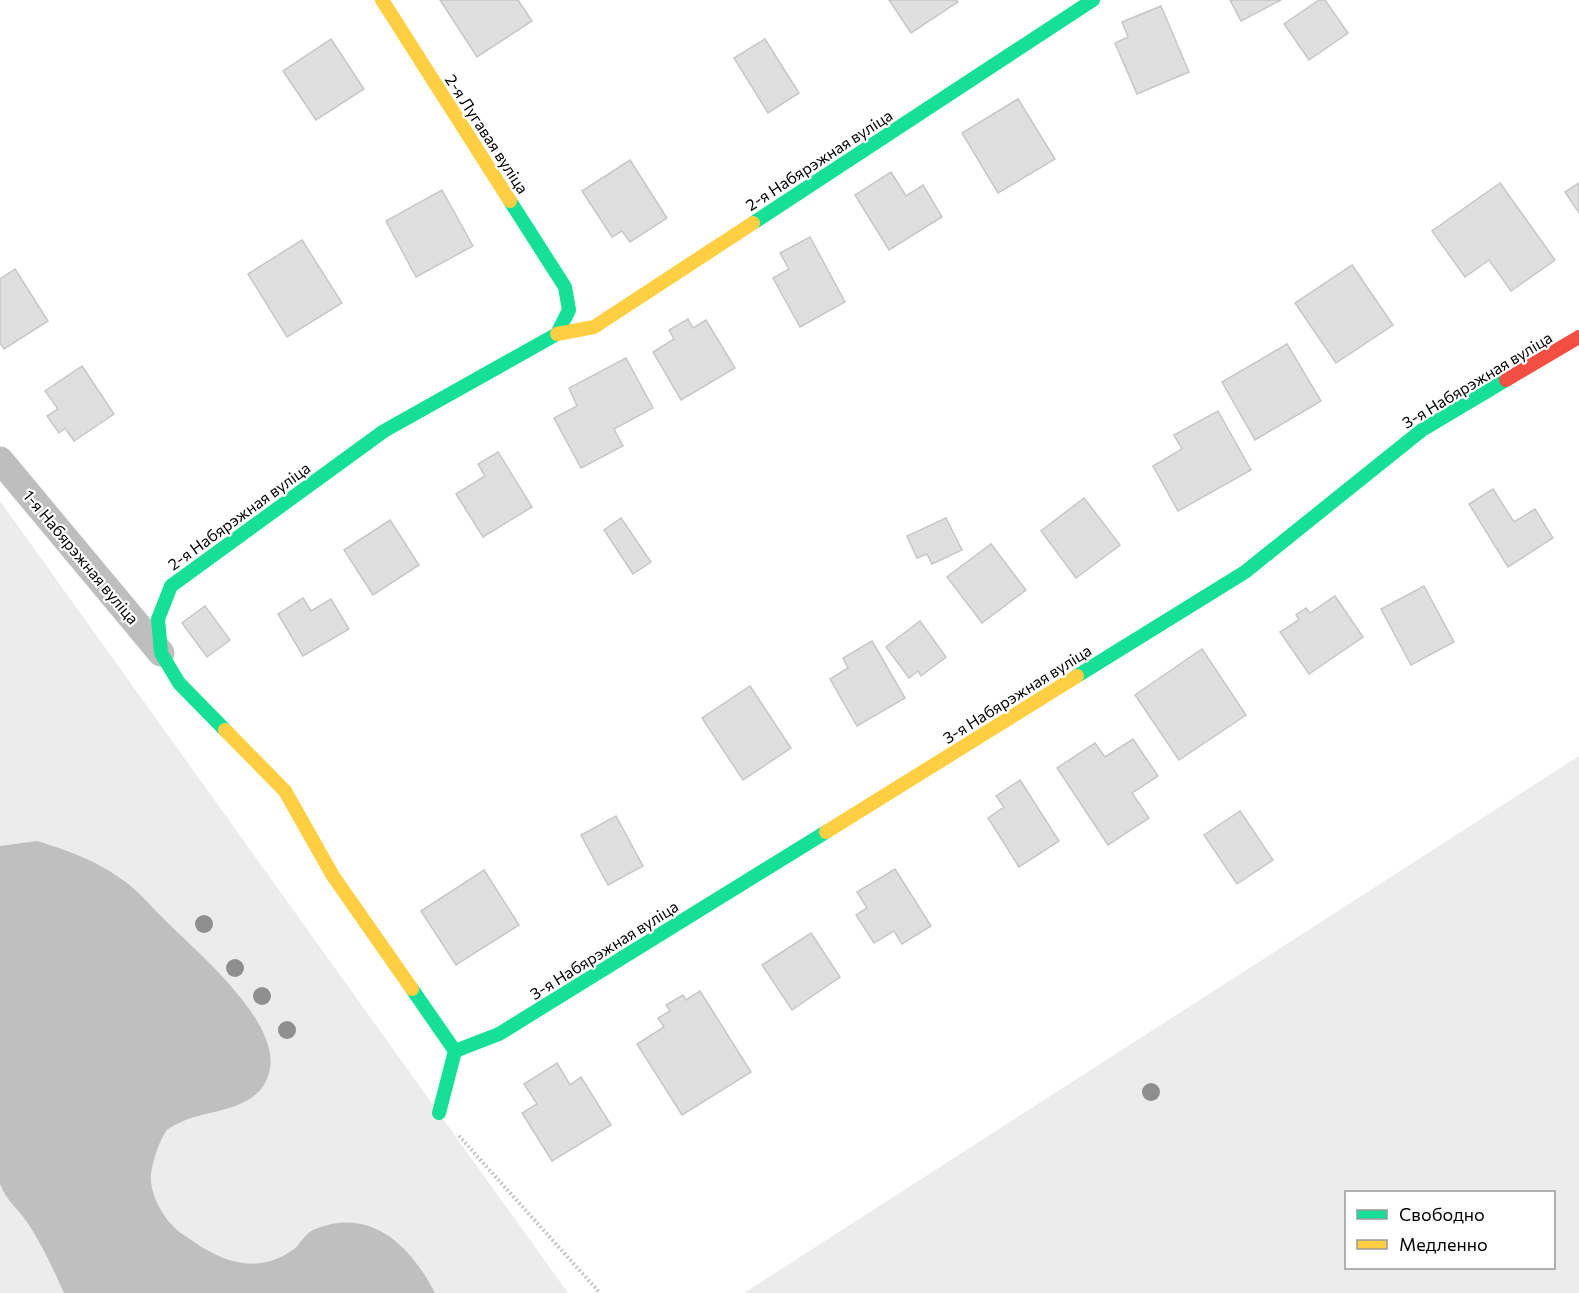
<svg xmlns="http://www.w3.org/2000/svg" width="1579" height="1293" font-family="Commissioner,sans-serif">
  <style>
    .green { fill: #ececec; fill-rule: evenodd }
    .water { fill: #bfbfbf }
    .building { fill: #dfdfdf; stroke: #c7c7c7; stroke-width: 1.5 }
    .lines { fill: none; stroke-linecap: round; stroke-linejoin: round }
    .path { stroke: #b9b9b9; stroke-width: 4; stroke-dasharray: 1.5 3; stroke-linecap: butt }
    .street { stroke: #bebebe; stroke-width: 27 }
    .fast { stroke: #16e098; stroke-width: 14 }
    .slow { stroke: #ffcf43; stroke-width: 14 }
    .jam { stroke: #f24e42; stroke-width: 14 }
    .tree { fill: #8f8f8f }
    .labels { text-anchor: middle; stroke-width: 4.5; stroke-linejoin: round; paint-order: stroke }
    .street-label { font-size: 16px; fill: #000; stroke: #fff }
  </style>
  <rect width="100%" height="100%" fill="#fff"/>
  <g class="green">
    <path d="M0,501L568,1293H0Z"/>
    <path d="M1579,756V1293H744ZM1346,1192H1554V1268H1346Z"/>
  </g>
  <path class="water" d="M37,841C69,851 95,860 123,880C140,892 154,910 169,924C200,955 283,1024 269,1073C258,1113 208,1108 179,1123C175,1125 170,1127 167,1130C159,1141 155,1155 152,1168C147,1187 159,1211 172,1225C178,1232 187,1237 194,1242C226,1264 260,1274 294,1249C301,1243 305,1234 313,1230C370,1205 411,1246 435,1293H64C53,1269 42,1244 27,1222C18,1209 6,1200 0,1184V846Z"/>
  <g class="building">
    <path d="M440,0H518L532,21L477,57Z"/>
    <path d="M889,0H956L958,2L911,33Z"/>
    <path d="M1230,0H1281L1241,21Z"/>
    <path d="M1319,0H1325L1348,33L1309,60L1284,24Z"/>
    <path d="M1161,6L1189,72L1137,94L1115,43L1128,37L1122,22Z"/>
    <path d="M331,39L364,89L316,120L283,71Z"/>
    <path d="M765,39L799,93L768,113L734,58Z"/>
    <path d="M1018,99L1055,159L998,193L962,133Z"/>
    <path d="M630,160L667,218L630,242L622,231L612,237L582,191Z"/>
    <path d="M891,172L906,196L923,185L942,217L889,250L855,195Z"/>
    <path d="M1500,183L1555,260L1511,291L1489,260L1465,277L1432,231Z"/>
    <path d="M1579,183V213L1565,192Z"/>
    <path d="M442,190L473,246L416,277L386,221Z"/>
    <path d="M810,237L845,302L800,327L773,278L789,269L780,253Z"/>
    <path d="M302,240L342,303L287,337L248,274Z"/>
    <path d="M1352,265L1393,325L1336,363L1295,303Z"/>
    <path d="M15,269L48,321L4,349L0,343V279Z"/>
    <path d="M688,319L693,328L706,320L735,368L681,400L653,352L674,339L669,330Z"/>
    <path d="M1287,344L1321,401L1255,440L1222,382Z"/>
    <path d="M626,358L653,408L614,429L623,446L581,468L554,418L577,406L569,388Z"/>
    <path d="M82,366L114,414L74,441L65,428L59,433L47,416L58,409L45,391Z"/>
    <path d="M1218,411L1251,470L1178,511L1153,466L1182,449L1174,435Z"/>
    <path d="M498,452L532,507L483,537L456,494L485,476L478,464Z"/>
    <path d="M1493,489L1514,522L1535,509L1553,538L1508,567L1469,504Z"/>
    <path d="M1084,498L1120,545L1076,578L1041,531Z"/>
    <path d="M621,518L651,562L633,574L604,530Z"/>
    <path d="M946,518L962,550L932,564L927,554L917,558L907,536Z"/>
    <path d="M390,520L419,565L373,595L344,550Z"/>
    <path d="M991,544L1026,590L982,623L947,577Z"/>
    <path d="M1424,586L1454,642L1411,665L1381,609Z"/>
    <path d="M1335,596L1363,637L1309,674L1280,632L1299,620L1296,615L1306,608L1310,613Z"/>
    <path d="M303,598L311,611L331,599L349,629L303,656L278,614Z"/>
    <path d="M205,606L230,640L207,657L182,623Z"/>
    <path d="M920,621L946,657L921,676L918,671L909,678L886,647Z"/>
    <path d="M872,641L905,698L857,726L830,679L848,668L843,658Z"/>
    <path d="M1202,649L1246,715L1179,760L1135,695Z"/>
    <path d="M750,686L791,748L743,780L702,718Z"/>
    <path d="M1133,739L1158,776L1132,793L1149,818L1108,845L1057,768L1095,743L1105,757Z"/>
    <path d="M1020,780L1059,841L1019,867L988,818L1004,807L996,796Z"/>
    <path d="M1240,811L1273,860L1237,884L1204,835Z"/>
    <path d="M616,816L643,866L608,885L581,835Z"/>
    <path d="M895,869L931,926L902,944L894,931L874,943L856,915L867,908L857,892Z"/>
    <path d="M484,870L519,925L456,965L421,911Z"/>
    <path d="M811,933L840,977L792,1010L762,965Z"/>
    <path d="M700,991L751,1072L682,1115L637,1044L664,1027L658,1018L670,1011L666,1005L683,995L686,1000Z"/>
    <path d="M557,1063L570,1085L581,1077L611,1125L552,1161L522,1113L537,1104L524,1084Z"/>
  </g>
  <g class="lines">
    <path class="path" d="M459,1136L600,1293"/>
    <path class="street" d="M0,460L161,653"/>
    <g class="fast">
      <path d="M753,223L1093,0"/>
      <path d="M1077,676L1245,572L1422,430L1506,380"/>
      <path d="M225,730L179,683L161,653L158,619L171,586L384,431L557,334L569,310L565,287L510,201"/>
      <path d="M412,989L455,1051L439,1113"/>
      <path d="M455,1051L499,1034L826,832"/>
    </g>
    <g class="slow">
      <path d="M382,0L510,201"/>
      <path d="M557,334L594,327L753,223"/>
      <path d="M225,730L285,791L333,876L412,989"/>
      <path d="M826,832L1077,676"/>
    </g>
    <path class="jam" d="M1506,380L1579,337"/>
  </g>
  <g class="tree">
    <circle cx="204" cy="924" r="9"/>
    <circle cx="235" cy="968" r="9"/>
    <circle cx="262" cy="996" r="9"/>
    <circle cx="287" cy="1030" r="9"/>
    <circle cx="1151" cy="1092" r="9"/>
  </g>
  <g class="labels">
    <g class="street-label">
      <text transform="translate(487 134) rotate(57)" y="6">2-я Лугавая вуліца</text>
      <text transform="translate(819 160) rotate(-33)" y="6">2-я Набярэжная вуліца</text>
      <text transform="translate(1477 380) rotate(-31)" y="6">3-я Набярэжная вуліца</text>
      <text transform="translate(239 516) rotate(-36)" y="6">2-я Набярэжная вуліца</text>
      <text transform="translate(81 557) rotate(50)" y="6">1-я Набярэжная вуліца</text>
      <text transform="translate(1017 694) rotate(-32)" y="6">3-я Набярэжная вуліца</text>
      <text transform="translate(604 950) rotate(-32)" y="6">3-я Набярэжная вуліца</text>
    </g>
  </g>
  <rect x="1345" y="1191" width="210" height="78" fill="#ffffff" stroke="#999999" stroke-width="1.5"/>
  <rect x="1357" y="1210" width="30" height="9" fill="#16e098" stroke="#999999" stroke-width="1.5"/>
  <text x="1399" y="1221" font-size="18" fill="#000000">Свободно</text>
  <rect x="1357" y="1240" width="30" height="9" fill="#ffcf43" stroke="#999999" stroke-width="1.5"/>
  <text x="1399" y="1251" font-size="18" fill="#000000">Медленно</text>
</svg>
